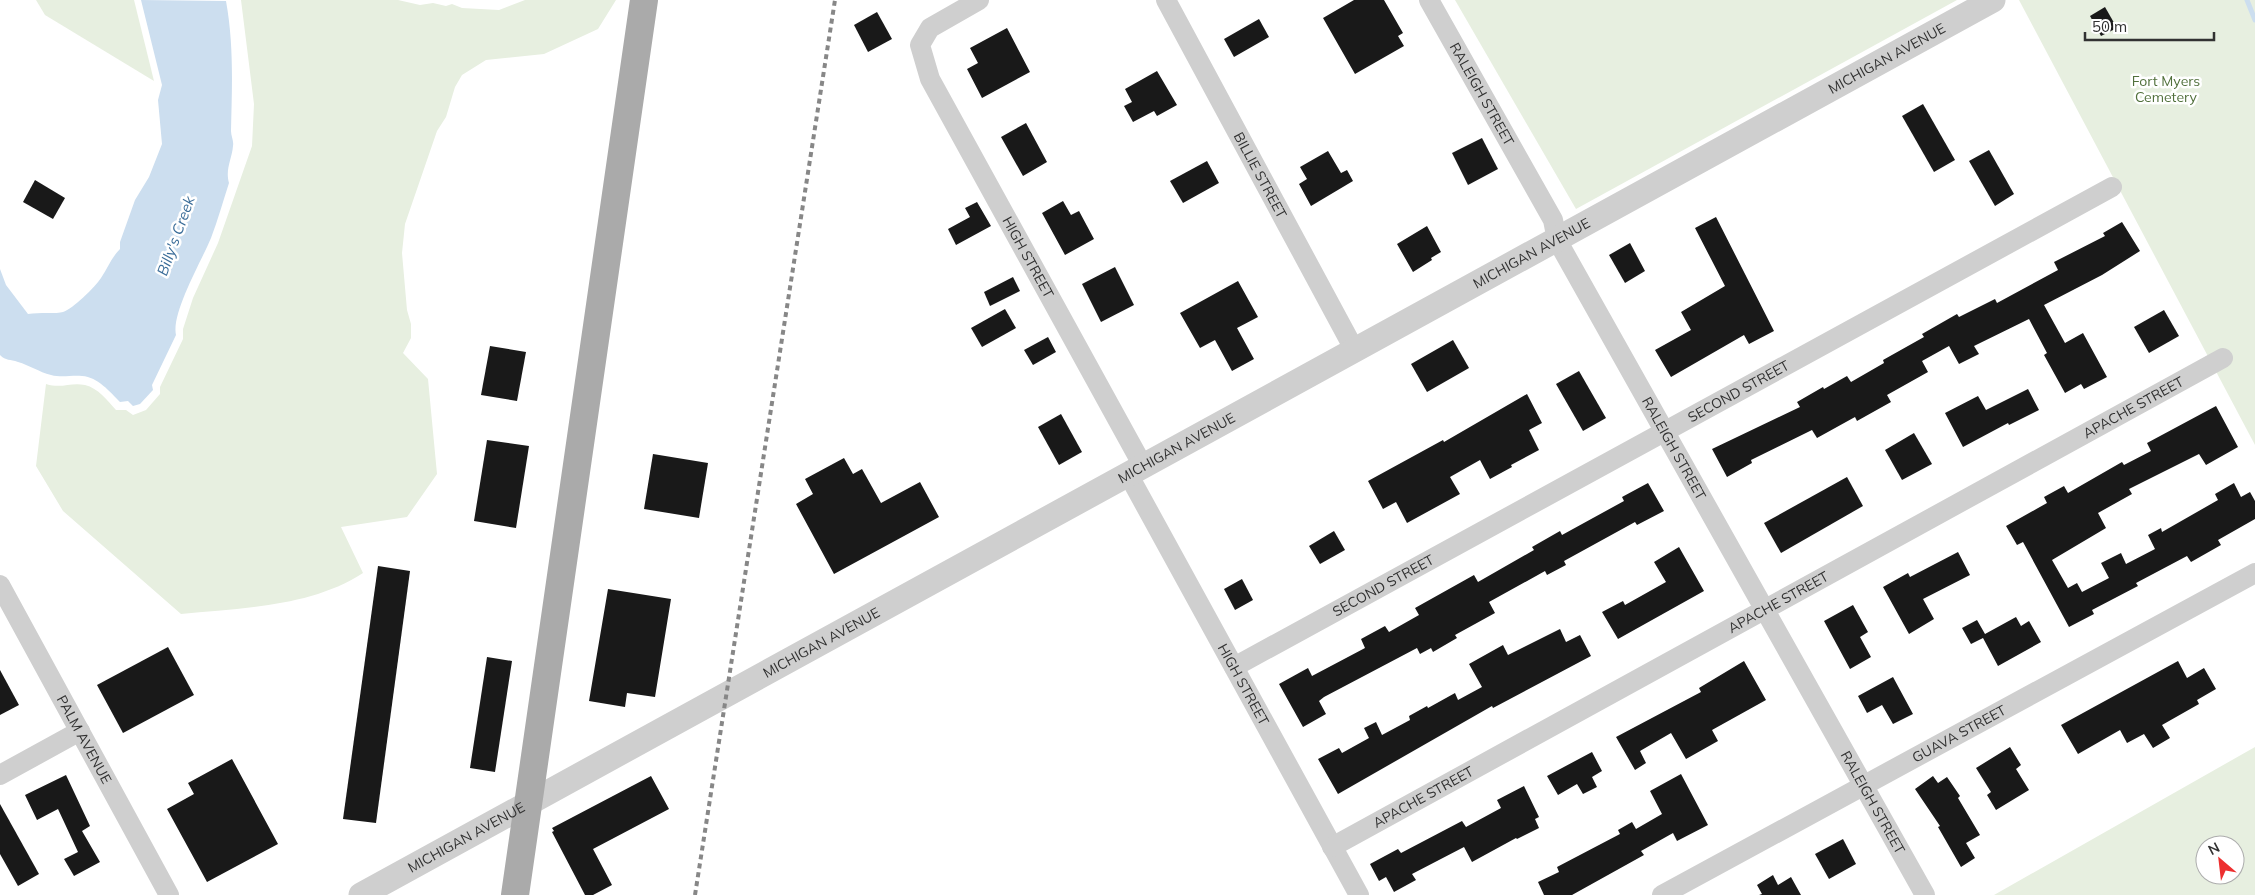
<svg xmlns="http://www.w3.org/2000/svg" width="2255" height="895" font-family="Mulish,sans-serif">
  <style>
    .green { fill: #e7efe0; fill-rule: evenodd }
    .water { fill: #ccdeef }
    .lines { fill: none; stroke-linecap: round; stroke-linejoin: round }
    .stream { stroke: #ccdeef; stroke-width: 5 }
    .building { fill: #191919 }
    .minor { stroke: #cfcfcf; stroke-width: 20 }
    .tertiary { stroke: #cfcfcf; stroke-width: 25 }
    .primary { stroke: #aaa; stroke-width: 28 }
    .rail { stroke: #878787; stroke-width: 4; stroke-dasharray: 5 4; stroke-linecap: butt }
    .labels { text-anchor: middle; stroke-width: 5; stroke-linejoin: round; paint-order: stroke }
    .street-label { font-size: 14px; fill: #323232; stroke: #fff }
    .park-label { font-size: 14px; fill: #51703c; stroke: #fff }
    .water-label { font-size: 15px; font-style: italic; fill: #3b6d99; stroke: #fff }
  </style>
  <rect width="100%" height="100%" fill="#fff"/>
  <g class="green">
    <path d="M36,0H134L154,81L45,15Z"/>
    <path d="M241,0H398L420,5L433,3L446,6L452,4L462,8L499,10L525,0H616L598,29L544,54L486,60L462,75L455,87L446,117L437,131L405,224L402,253L407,310L411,324V338L403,353L428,379L437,474L407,517L341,527L363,573C311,607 241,608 181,614L63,511L36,466L46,384C62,389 70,382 85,385C98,388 108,401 116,410H126L133,415L146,410L160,394V387L183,339V329L193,298L218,243L252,146L254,104Z"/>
    <path d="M1455,0H1957L1576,209Z"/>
    <path d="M2019,0H2255V445Z"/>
    <path d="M2255,747V895H1994ZM2205,845H2235V875H2205Z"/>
  </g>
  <path class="water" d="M141,0L226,1C234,45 232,87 231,131C231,136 234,141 233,146C232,159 225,169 229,183C223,201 218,220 211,238C202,260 171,313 176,335L152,385L153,390L140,404L133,406L128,401L120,402C110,392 98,377 82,376C71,375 62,378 51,375C39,372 29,365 18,362C10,359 6,361 0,355V269L6,285L28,314C39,312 57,314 63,312C73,309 95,287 101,278C108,268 111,258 120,249V242L135,200L149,177L162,144L158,100L162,85Z"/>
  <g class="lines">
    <path class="stream" d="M2247,0L2255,20"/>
  </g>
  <g class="building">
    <path d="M1354,0H1384L1403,33L1398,36L1404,46L1355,74L1323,18Z"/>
    <path d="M2105,7L2117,28L2101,36L2090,16Z"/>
    <path d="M877,12L892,39L868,52L854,25Z"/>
    <path d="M1259,19L1269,37L1234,57L1224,39Z"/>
    <path d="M1007,28L1030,72L982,98L967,69L978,63L970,48Z"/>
    <path d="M1157,71L1177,105L1157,116L1154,111L1133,122L1124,106L1132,102L1125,89Z"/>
    <path d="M1923,104L1955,160L1934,172L1902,116Z"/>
    <path d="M1026,123L1047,162L1023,176L1001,137Z"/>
    <path d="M1482,138L1498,169L1468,185L1452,153Z"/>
    <path d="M1989,150L2014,194L1995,206L1969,161Z"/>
    <path d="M1328,151L1341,173L1347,170L1353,181L1311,206L1299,184L1307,179L1300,167Z"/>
    <path d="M1207,161L1219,183L1183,203L1170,181Z"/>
    <path d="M35,180L65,198L53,219L23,202Z"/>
    <path d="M1063,201L1071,215L1079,211L1094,239L1065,255L1042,213Z"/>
    <path d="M977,202L991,226L956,245L948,229L970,217L965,208Z"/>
    <path d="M1716,217L1774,331L1749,344L1744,335L1671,377L1655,350L1691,330L1681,312L1725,286L1695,228Z"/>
    <path d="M2122,222L2140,251L2102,275L2044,305L2065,343L2083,333L2107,377L2084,389L2081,384L2065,393L2044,355L2047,353L2029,319L1974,346L1979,354L1959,364L1949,346L1922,361L1928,372L1887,395L1891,402L1857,421L1855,417L1817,438L1812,430L1751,460L1752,463L1727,477L1712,449L1800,407L1797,402L1823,387L1824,389L1847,376L1851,382L1884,363L1883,360L1924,337L1922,334L1957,314L1959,317L1995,299L1997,303L2058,270L2054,262L2105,236L2103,233Z"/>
    <path d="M1427,226L1441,252L1431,258L1432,260L1413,272L1397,244Z"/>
    <path d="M1630,243L1645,271L1625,283L1609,255Z"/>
    <path d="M1115,267L1134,305L1101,322L1082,284Z"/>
    <path d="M1013,277L1020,291L990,306L984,292Z"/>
    <path d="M1238,281L1258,317L1237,328L1254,359L1232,371L1215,340L1200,348L1180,313Z"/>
    <path d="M1005,309L1016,328L982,347L971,328Z"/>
    <path d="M2164,310L2179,336L2149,353L2134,327Z"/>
    <path d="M1048,337L1056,352L1033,365L1024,350Z"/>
    <path d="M1453,340L1469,368L1427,392L1411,364Z"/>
    <path d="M490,346L526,352L517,401L481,395Z"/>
    <path d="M1579,371L1606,418L1583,431L1556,384Z"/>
    <path d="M2028,389L2039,410L2009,425L2008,423L1963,447L1945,413L1978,396L1986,410Z"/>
    <path d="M1527,394L1542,423L1529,430L1539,450L1511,465L1512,467L1490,479L1480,460L1450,477L1460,494L1407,523L1396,502L1383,509L1368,481L1443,440L1444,442Z"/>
    <path d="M2216,406L2238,447L2206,465L2199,454L2129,489L2132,494L2098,513L2106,528L2052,560L2068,588L2077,583L2082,592L2109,578L2101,563L2121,553L2126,564L2155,549L2148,535L2161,528L2162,532L2218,500L2215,494L2234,483L2241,497L2250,492L2255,501V519L2218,540L2221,545L2191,562L2187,556L2136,583L2138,586L2092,610L2094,614L2069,627L2023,542L2017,545L2006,526L2047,503L2044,497L2064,486L2068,493L2122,462L2124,465L2151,451L2147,443Z"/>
    <path d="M1061,414L1082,452L1059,465L1038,427Z"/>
    <path d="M1914,433L1932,464L1902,480L1885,450Z"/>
    <path d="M487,440L529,446L516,528L474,521Z"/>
    <path d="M653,454L708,463L699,518L644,509Z"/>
    <path d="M844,458L853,474L862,469L881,503L920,482L939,517L834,574L796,504L813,494L805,479Z"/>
    <path d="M1847,477L1863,506L1781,553L1764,523Z"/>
    <path d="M1648,483L1664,511L1637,525L1635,522L1564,561L1566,565L1547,575L1545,571L1489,602L1495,613L1455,635L1457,638L1433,652L1431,648L1420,654L1417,648L1324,697L1319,701L1326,714L1303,727L1279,684L1308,668L1312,676L1365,648L1361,639L1385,626L1389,632L1419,615L1415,608L1474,575L1478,582L1534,550L1532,547L1560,531L1562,535L1624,501L1622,497Z"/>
    <path d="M1334,531L1345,550L1320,564L1309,546Z"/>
    <path d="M1679,547L1704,591L1618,639L1602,612L1623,601L1625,605L1666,582L1654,562Z"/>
    <path d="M1958,552L1970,575L1923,599L1934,619L1909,634L1883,587L1908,573L1910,577Z"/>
    <path d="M378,566L410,571L376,823L343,819Z"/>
    <path d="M1242,579L1253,600L1235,610L1224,589Z"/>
    <path d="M608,589L671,599L655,697L627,693L625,707L589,701Z"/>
    <path d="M1853,605L1868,632L1860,637L1871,657L1850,669L1824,621Z"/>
    <path d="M2016,617L2021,626L2029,621L2041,642L1998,666L1983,638L1971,644L1962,628L1977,620L1985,634Z"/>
    <path d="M1560,629L1566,642L1580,635L1591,656L1493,708L1492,706L1338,794L1318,759L1339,748L1342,753L1369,738L1364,728L1376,722L1382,735L1410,720L1409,716L1427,706L1428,708L1455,693L1458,700L1482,687L1469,664L1503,645L1508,655Z"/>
    <path d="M168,647L194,695L123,733L97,685Z"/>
    <path d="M487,657L512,661L495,772L470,768Z"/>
    <path d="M1744,661L1766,700L1712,730L1718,741L1686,759L1671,733L1640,751L1646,763L1635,770L1616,737L1701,692L1699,688Z"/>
    <path d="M2178,661L2187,678L2204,668L2216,689L2197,700L2199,704L2162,725L2170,738L2153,748L2144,734L2127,743L2120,730L2078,754L2061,725Z"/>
    <path d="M0,670L19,705L0,715Z"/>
    <path d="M1893,677L1913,714L1893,724L1882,705L1867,713L1858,696Z"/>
    <path d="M2010,747L2021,765L2016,769L2029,790L1996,810L1987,795L1991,792L1976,768Z"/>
    <path d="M1592,752L1602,771L1592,777L1597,787L1583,794L1577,784L1558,795L1547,776Z"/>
    <path d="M232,759L278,844L207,882L167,809L194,794L188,783Z"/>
    <path d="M1681,774L1708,825L1677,841L1673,833L1641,851L1644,855L1572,895H1544L1538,882L1559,872L1557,867L1620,834L1618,830L1632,822L1636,829L1662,814L1650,791Z"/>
    <path d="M66,775L90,826L82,831L100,862L74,876L64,859L78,852L58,809L37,820L25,795Z"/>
    <path d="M651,776L669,809L593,849L612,885L593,895H585L552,832L554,831L552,828Z"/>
    <path d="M1933,776L1938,783L1947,777L1960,796L1958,798L1980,835L1966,843L1975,858L1961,867L1938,827L1940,826L1915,789Z"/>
    <path d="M1524,786L1539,817L1535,819L1539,828L1517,839L1516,838L1472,862L1464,847L1412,874L1416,880L1394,892L1386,877L1379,881L1370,864L1398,849L1401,853L1462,821L1466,827L1501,808L1497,800Z"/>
    <path d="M0,804L39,874L18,886L0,854Z"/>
    <path d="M1843,839L1856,864L1829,879L1815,854Z"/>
    <path d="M1773,875L1778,885L1791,877L1801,895H1759L1762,894L1757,885Z"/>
  </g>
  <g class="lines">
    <g class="minor">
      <path id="s1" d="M979,0L930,28L920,45L930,79L1143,466"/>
      <path id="s2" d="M1166,0L1354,349"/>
      <path id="s3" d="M1429,0L1553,220L1557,240L1925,895"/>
      <path id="s4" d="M1128,474L1359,895"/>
      <path id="s5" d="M0,585L169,895"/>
      <path id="s6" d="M1234,667L2112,187"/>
      <path d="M0,775L80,731"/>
      <path id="s7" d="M1332,847L2223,358"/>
      <path id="s8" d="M1662,895L2255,573"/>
    </g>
    <path class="tertiary" id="s9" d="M361,895L1993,0"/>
    <path class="primary" d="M515,895L644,0"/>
    <path class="rail" d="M695,895L835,0"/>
  </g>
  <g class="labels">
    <g class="street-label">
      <text dy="5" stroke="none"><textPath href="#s9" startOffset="1740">MICHIGAN AVENUE</textPath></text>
      <text dy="5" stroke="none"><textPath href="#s3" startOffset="108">RALEIGH STREET</textPath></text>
      <text dy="5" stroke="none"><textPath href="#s2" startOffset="199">BILLIE STREET</textPath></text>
      <text dy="5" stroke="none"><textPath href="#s9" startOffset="1335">MICHIGAN AVENUE</textPath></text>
      <text dy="5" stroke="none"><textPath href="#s1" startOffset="315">HIGH STREET</textPath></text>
      <text dy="5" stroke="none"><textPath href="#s6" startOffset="575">SECOND STREET</textPath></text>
      <text dy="5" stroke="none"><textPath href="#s7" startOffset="914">APACHE STREET</textPath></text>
      <text dy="5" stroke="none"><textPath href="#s9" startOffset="930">MICHIGAN AVENUE</textPath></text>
      <text dy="5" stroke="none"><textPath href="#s3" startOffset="512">RALEIGH STREET</textPath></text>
      <text dy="5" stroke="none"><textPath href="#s6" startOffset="170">SECOND STREET</textPath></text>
      <text dy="5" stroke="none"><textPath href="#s7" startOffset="509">APACHE STREET</textPath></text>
      <text dy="5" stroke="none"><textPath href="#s9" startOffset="525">MICHIGAN AVENUE</textPath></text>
      <text dy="5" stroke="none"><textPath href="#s4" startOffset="240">HIGH STREET</textPath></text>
      <text dy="5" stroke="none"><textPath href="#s8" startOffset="338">GUAVA STREET</textPath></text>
      <text dy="5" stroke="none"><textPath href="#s5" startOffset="176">PALM AVENUE</textPath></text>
      <text dy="5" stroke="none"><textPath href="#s7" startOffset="104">APACHE STREET</textPath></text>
      <text dy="5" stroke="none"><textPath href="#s3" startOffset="918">RALEIGH STREET</textPath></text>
      <text dy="5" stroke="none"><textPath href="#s9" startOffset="120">MICHIGAN AVENUE</textPath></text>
    </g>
    <g class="park-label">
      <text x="2166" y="86">Fort Myers<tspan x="2166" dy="16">Cemetery</tspan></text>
    </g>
    <g class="water-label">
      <text transform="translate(176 236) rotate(-70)" y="5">Billy's Creek</text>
    </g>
  </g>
  <g transform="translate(2220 860) rotate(332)"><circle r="24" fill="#ffffff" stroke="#adadad"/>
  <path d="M0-4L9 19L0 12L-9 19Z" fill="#ed2f2f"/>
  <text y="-8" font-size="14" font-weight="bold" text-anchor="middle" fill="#323232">N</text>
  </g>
  <path d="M2085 32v8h129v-8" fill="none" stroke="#323232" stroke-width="2.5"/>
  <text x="2092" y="32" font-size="15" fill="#323232" stroke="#ffffff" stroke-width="4" paint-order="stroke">50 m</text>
</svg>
